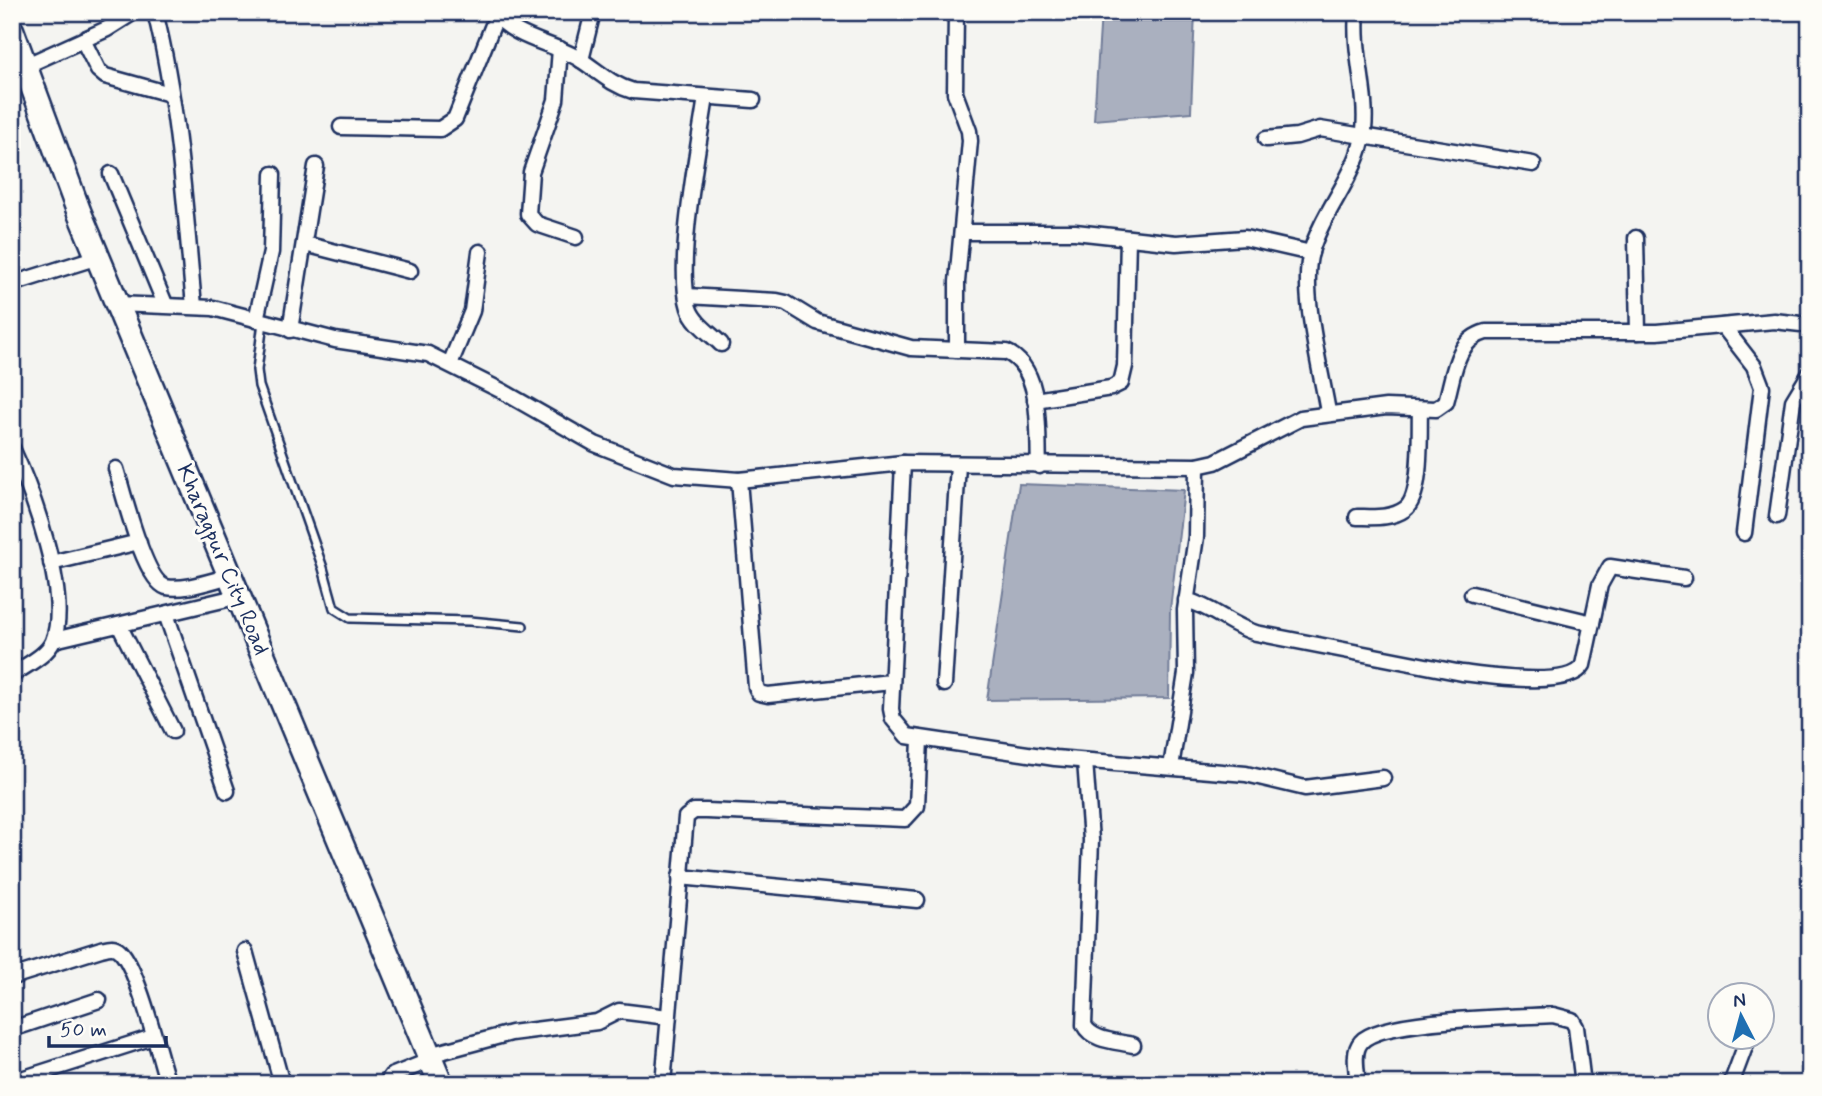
<svg xmlns="http://www.w3.org/2000/svg" width="1822" height="1096" font-family="Mynerve,sans-serif">
  <style>
    .water { fill: #aab0bf; stroke: #717c98; stroke-width: 2 }
    .lines { fill: none; stroke-linecap: round; stroke-linejoin: round }
    .lane-casing { stroke: #1b2f5e; stroke-width: 12 }
    .street-casing { stroke: #1b2f5e; stroke-width: 19 }
    .primary-casing { stroke: #1b2f5e; stroke-width: 28 }
    .lane { stroke: #fdfcf7; stroke-width: 7 }
    .street { stroke: #fdfcf7; stroke-width: 14 }
    .primary { stroke: #fdfcf7; stroke-width: 23 }
    .labels { text-anchor: middle; stroke-width: 6; stroke-linejoin: round; paint-order: stroke }
    .street-label { font-size: 23px; fill: #1b2f5e; stroke: #fdfcf7 }
  </style>
  <rect width="100%" height="100%" fill="#f4f4f1"/>
  <filter id="ink" filterUnits="userSpaceOnUse"><feTurbulence type="fractalNoise" baseFrequency=".0143" numOctaves="2"/><feDisplacementMap in="SourceGraphic" scale="14" xChannelSelector="R" yChannelSelector="G"/><feConvolveMatrix kernelMatrix="1 2 1 2 8 2 1 2 1" color-interpolation-filters="sRGB"/></filter>
  <g filter="url(#ink)">
    <g class="water">
      <path d="M1101,12H1195L1191,112L1094,120Z"/>
      <path d="M1019,484L1184,490L1170,610L1169,698L987,700Z"/>
    </g>
    <g class="lines">
      <g class="lane-casing">
        <path id="lane" d="M263,322L257,370L259,386L323,568L334,608L350,618L470,621L523,626"/>
      </g>
      <g class="street-casing">
        <g id="street">
          <path d="M155,12C179,108 185,208 194,306"/>
          <path d="M494,12C513,39 555,43 581,60C599,72 612,85 633,91L753,100"/>
          <path d="M956,12L955,93L969,131L970,141L957,282V350"/>
          <path d="M83,40L98,70L105,76L170,94"/>
          <path d="M560,49L556,100L531,172L528,214L537,224L576,237"/>
          <path d="M581,60L593,12"/>
          <path d="M25,66L107,29L134,12"/>
          <path d="M706,97C699,145 675,265 689,308C694,323 710,333 721,344"/>
          <path d="M341,127L440,129L455,119L497,15"/>
          <path d="M1266,139L1297,136L1320,129L1533,164"/>
          <path d="M111,174L165,304"/>
          <path d="M962,232H1075L1176,243L1245,238L1311,253"/>
          <path d="M1636,238L1638,332"/>
          <path d="M305,244L410,271"/>
          <path d="M12,284L98,257"/>
          <path d="M687,296L777,301L786,303L817,322L911,348L1006,352C1044,369 1037,432 1039,466"/>
          <path d="M117,304L213,308L335,340L428,354L502,391L595,444L674,475L739,480L903,463L1197,466L1215,462L1301,418L1386,407L1436,409L1446,402C1454,375 1455,340 1486,332H1657L1774,321L1810,325"/>
          <path d="M256,320L271,252L273,174"/>
          <path d="M1723,326L1754,366L1762,387L1744,533"/>
          <path d="M290,330L316,166"/>
          <path d="M450,364L472,311L480,252"/>
          <path d="M1035,400L1111,388L1121,383L1125,366L1128,238"/>
          <path d="M1328,412C1321,370 1300,291 1311,252C1323,210 1359,173 1364,130C1368,93 1353,53 1357,12"/>
          <path d="M12,448C32,491 71,596 53,641C47,656 24,666 12,675"/>
          <path d="M903,463L891,709L893,719L907,736L1055,758L1246,774L1305,788L1383,778"/>
          <path d="M116,469C123,491 144,581 166,587C185,591 213,580 231,576"/>
          <path d="M739,480L756,687L759,693L768,695L891,682"/>
          <path d="M1777,516L1793,401L1810,373"/>
          <path d="M1357,517C1373,517 1391,519 1405,509C1423,496 1419,431 1420,409"/>
          <path d="M51,563L139,542"/>
          <path d="M1472,594L1592,623"/>
          <path d="M1186,600C1213,607 1229,625 1256,633L1462,673C1487,676 1570,689 1583,665L1600,585L1610,567L1684,578"/>
          <path d="M166,614L227,791"/>
          <path d="M119,625L173,731"/>
          <path d="M54,640L240,596"/>
          <path d="M944,684L958,465"/>
          <path d="M1085,761L1091,840L1084,1025C1092,1041 1116,1041 1133,1045"/>
          <path d="M1171,767L1186,673L1185,610L1196,537L1197,466"/>
          <path d="M680,877L917,900"/>
          <path d="M245,951L282,1084"/>
          <path d="M12,977L101,949C109,947 114,945 120,951C138,968 159,1056 168,1084"/>
          <path d="M12,1029L99,1000"/>
          <path d="M429,1055L511,1033L597,1022L619,1011L668,1017"/>
          <path d="M12,1082L153,1037"/>
          <path d="M387,1084L391,1076L431,1060"/>
          <path d="M663,1084L686,817L694,811H706L905,819L917,806L920,740"/>
          <path d="M1358,1084C1357,1071 1352,1052 1361,1042C1381,1018 1519,1017 1553,1015L1572,1020L1576,1027L1583,1084"/>
          <path d="M1731,1084L1749,1036"/>
        </g>
      </g>
      <g class="primary-casing">
        <path id="primary" d="M12,31L79,212L441,1084"/>
      </g>
      <use href="#lane" class="lane"/>
      <use href="#street" class="street"/>
      <use href="#primary" class="primary"/>
    </g>
  </g>
  <g class="labels">
    <g class="street-label">
      <text transform="translate(224 559) rotate(67)" y="8">Kharagpur City Road</text>
    </g>
  </g>
  <rect width="1822" height="1096" fill="none" stroke="#fdfcf7" stroke-width="42"/>
  <rect x="21" y="21" width="1780" height="1054" fill="none" stroke="#1b2f5e" stroke-width="2.5" filter="url(#ink)"/>
  <g transform="translate(1741 1016) rotate(354)"><circle r="33" fill="#fdfcf7" stroke="#a3aaba" stroke-width="2"/>
  <path d="M0-5L12 26L0 18L-12 26Z" fill="#1f6fb2"/>
  <text y="-10" font-size="19" font-weight="bold" text-anchor="middle" fill="#1b2f5e">N</text>
  </g>
  <path d="M49 1036v10h117v-10" fill="none" stroke="#1b2f5e" stroke-width="3.5"/>
  <text x="60" y="1036" font-size="21" fill="#1b2f5e" stroke="#fdfcf7" stroke-width="5" paint-order="stroke">50 m</text>
</svg>
